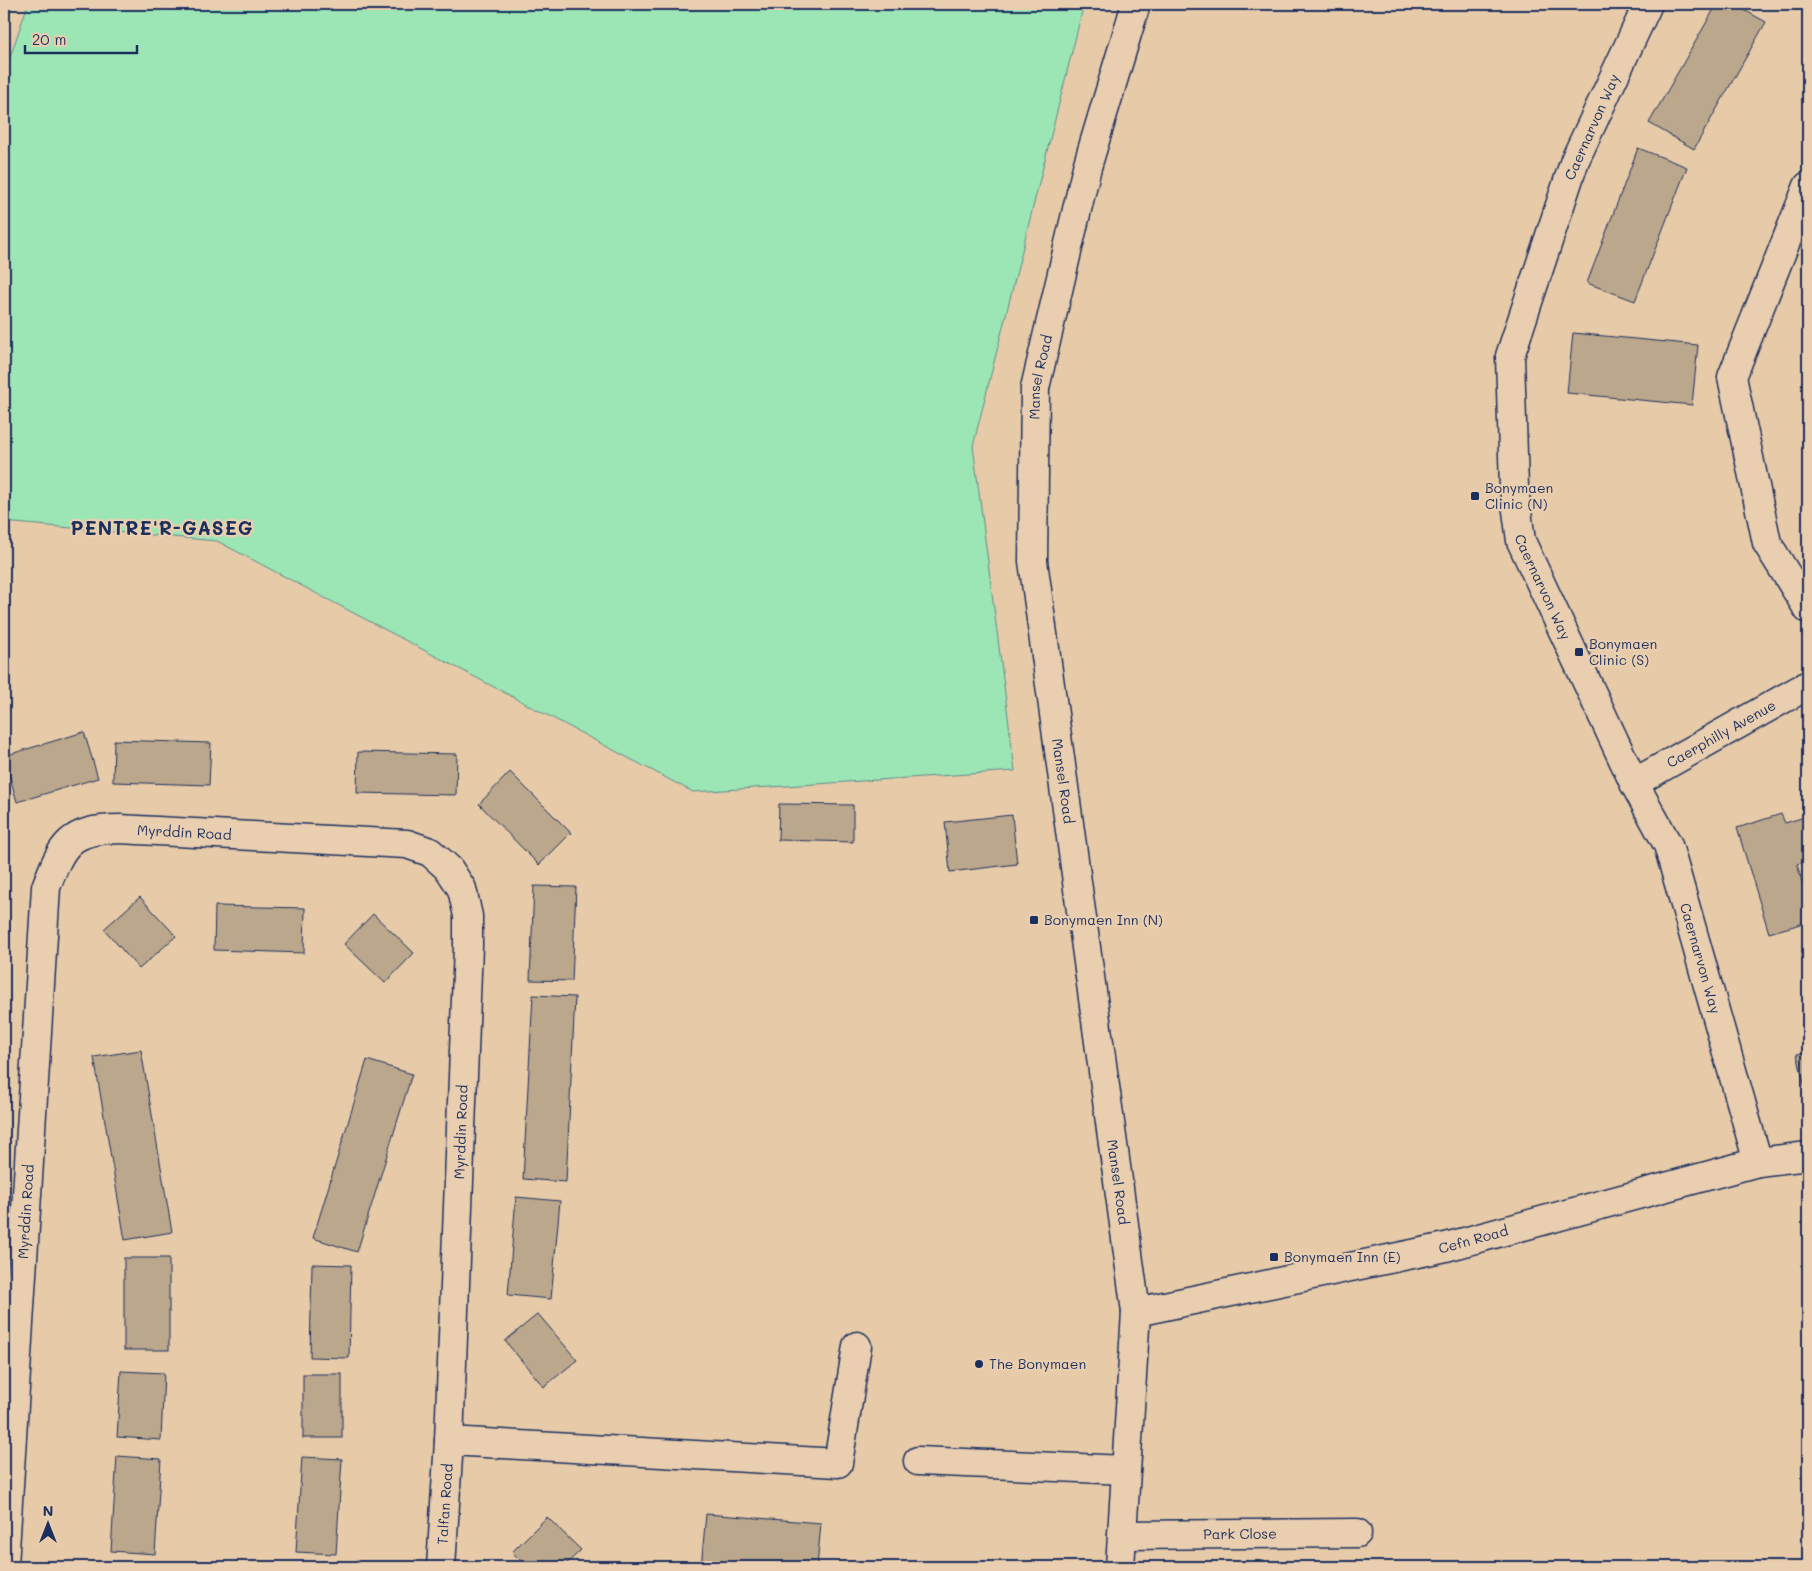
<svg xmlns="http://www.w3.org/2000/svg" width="1812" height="1571" font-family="Mali,sans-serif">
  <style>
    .green { fill: #9ce6b5; stroke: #5c8a8a }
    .building { fill: #bba78c; stroke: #1b2f5e }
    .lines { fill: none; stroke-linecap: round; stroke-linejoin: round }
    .minor-casing { stroke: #1b2f5e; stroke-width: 31 }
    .minor { stroke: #e9ceb0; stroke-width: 28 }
    .poi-dot { fill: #1b2f5e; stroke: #e9ceb0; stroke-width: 2 }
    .labels { text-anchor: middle; stroke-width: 4.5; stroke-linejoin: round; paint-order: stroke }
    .street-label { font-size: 14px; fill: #1b2f5e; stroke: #e9ceb0 }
    .poi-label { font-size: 14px; fill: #1b2f5e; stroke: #e9ceb0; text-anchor: start }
    .district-label { font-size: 19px; font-weight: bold; letter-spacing: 1px; fill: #1b2f5e; stroke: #e9ceb0 }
  </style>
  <rect width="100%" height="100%" fill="#e7cba8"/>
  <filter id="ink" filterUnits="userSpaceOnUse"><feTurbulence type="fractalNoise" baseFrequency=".02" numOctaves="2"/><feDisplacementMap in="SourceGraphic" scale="10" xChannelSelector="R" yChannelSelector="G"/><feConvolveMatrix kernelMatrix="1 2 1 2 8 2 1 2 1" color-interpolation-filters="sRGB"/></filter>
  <g filter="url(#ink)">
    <path class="green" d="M28,4H1084L973,446L1015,771L693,792L217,541L4,522V75Z"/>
    <g class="building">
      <path d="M1717,4H1733L1766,22L1694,149L1649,123Z"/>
      <path d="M1638,148L1687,167L1635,301L1587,283Z"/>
      <path d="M1573,333L1698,345L1692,405L1567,393Z"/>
      <path d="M84,732L98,778L17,802L4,756Z"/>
      <path d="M114,740L211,743L209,785L113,782Z"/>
      <path d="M358,752L457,754L456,795L357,793Z"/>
      <path d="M510,772L571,833L539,865L479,804Z"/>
      <path d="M779,804L853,805V842L778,840Z"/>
      <path d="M1781,814L1785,823L1808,816V861L1797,864L1808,902V922L1769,933L1737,828Z"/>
      <path d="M1012,815L1017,864L950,872L945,822Z"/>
      <path d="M534,886L576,887L572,981L530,980Z"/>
      <path d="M140,897L176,936L139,969L104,929Z"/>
      <path d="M215,906L305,908L304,953L214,950Z"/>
      <path d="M373,914L414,953L385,983L344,944Z"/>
      <path d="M533,995L575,997L566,1182L523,1179Z"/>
      <path d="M141,1050L172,1232L125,1240L94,1057Z"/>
      <path d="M1808,1052V1101L1797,1054Z"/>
      <path d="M367,1060L412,1074L357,1252L313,1238Z"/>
      <path d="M516,1197L560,1201L551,1299L508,1295Z"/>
      <rect x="124" y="1258" width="45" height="92"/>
      <path d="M312,1264L351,1265L349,1358L310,1357Z"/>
      <path d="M538,1314L577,1360L544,1387L505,1341Z"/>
      <path d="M121,1371L164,1373L161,1440L117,1437Z"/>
      <rect x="303" y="1374" width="39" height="64"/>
      <path d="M117,1456L161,1459L155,1554L111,1551Z"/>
      <path d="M302,1457L342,1459L336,1554L296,1552Z"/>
      <path d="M706,1514L821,1523L817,1567H701Z"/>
      <path d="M547,1517L581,1550L563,1567H527L512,1552Z"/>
    </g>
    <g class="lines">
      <g class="minor-casing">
        <g id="minor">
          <path id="s1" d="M1648,4L1575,160L1510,356L1514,488L1521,541L1634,783L1668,845L1758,1162"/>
          <path d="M1808,186L1732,377L1767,543L1808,609"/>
          <path id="s2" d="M1634,783L1808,685"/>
          <path id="s3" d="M1136,1312L1446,1247L1758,1162L1808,1156"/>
          <path d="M449,1441L838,1463L857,1346"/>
          <path d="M918,1461L1126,1470"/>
          <path id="s4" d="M1122,1535L1357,1533"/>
          <path id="s5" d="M4,1566L46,887C62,845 69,829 119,829L407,844L430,852L449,869L462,889L468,916V946L449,1441L441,1567"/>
          <path id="s6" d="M1120,1567L1136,1312L1033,561L1035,388L1087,167L1136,4"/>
        </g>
      </g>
      <use href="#minor" class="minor"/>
    </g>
  </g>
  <g class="poi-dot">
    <rect x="1470" y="491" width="10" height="10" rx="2.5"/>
    <rect x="1574" y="647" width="10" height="10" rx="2.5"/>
    <rect x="1029" y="915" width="10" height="10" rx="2.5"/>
    <rect x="1269" y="1252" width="10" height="10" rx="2.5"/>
    <circle cx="979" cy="1364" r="5"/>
  </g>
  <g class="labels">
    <g class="street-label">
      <text transform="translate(1592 127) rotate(-66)" y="5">Caernarvon Way</text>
      <text dy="5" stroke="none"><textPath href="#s6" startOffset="1198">Mansel Road</textPath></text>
      <text dy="5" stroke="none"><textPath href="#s1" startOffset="615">Caernarvon Way</textPath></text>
      <text dy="5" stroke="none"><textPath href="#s2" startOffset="100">Caerphilly Avenue</textPath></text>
      <text transform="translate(1063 781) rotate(82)" y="5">Mansel Road</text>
      <text dy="5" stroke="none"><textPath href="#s5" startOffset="849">Myrddin Road</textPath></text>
      <text dy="5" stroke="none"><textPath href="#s1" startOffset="1020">Caernarvon Way</textPath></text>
      <text transform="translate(461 1132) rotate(-88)" y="5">Myrddin Road</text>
      <text transform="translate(1118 1182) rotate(82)" y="5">Mansel Road</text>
      <text dy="5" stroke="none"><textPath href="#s5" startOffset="355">Myrddin Road</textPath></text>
      <text dy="5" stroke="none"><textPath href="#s3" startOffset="345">Cefn Road</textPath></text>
      <text transform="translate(445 1504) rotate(-86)" y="5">Talfan Road</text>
      <text dy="5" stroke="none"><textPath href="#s4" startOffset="118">Park Close</textPath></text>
    </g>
    <g class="poi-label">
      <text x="1485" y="493">Bonymaen<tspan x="1485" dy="16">Clinic (N)</tspan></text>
      <text x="1589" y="649">Bonymaen<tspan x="1589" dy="16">Clinic (S)</tspan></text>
      <text x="1044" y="925">Bonymaen Inn (N)</text>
      <text x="1284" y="1262">Bonymaen Inn (E)</text>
      <text x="989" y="1369">The Bonymaen</text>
    </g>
    <g class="district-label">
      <text x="162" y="535">PENTRE'R-GASEG</text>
    </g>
  </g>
  <rect width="1812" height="1571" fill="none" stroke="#e9ceb0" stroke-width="20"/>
  <rect x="10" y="10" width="1792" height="1551" fill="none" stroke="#1b2f5e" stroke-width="2" filter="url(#ink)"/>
  <g transform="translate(48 1524)" stroke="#e9ceb0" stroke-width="4" paint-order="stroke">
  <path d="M0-4L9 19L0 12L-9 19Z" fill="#1b2f5e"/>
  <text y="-8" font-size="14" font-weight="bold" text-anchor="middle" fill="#1b2f5e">N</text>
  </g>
  <path d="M25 45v8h112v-8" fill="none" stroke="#1b2f5e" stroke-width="2.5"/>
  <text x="32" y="45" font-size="15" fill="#1b2f5e" stroke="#e9ceb0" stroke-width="4" paint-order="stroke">20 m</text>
</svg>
